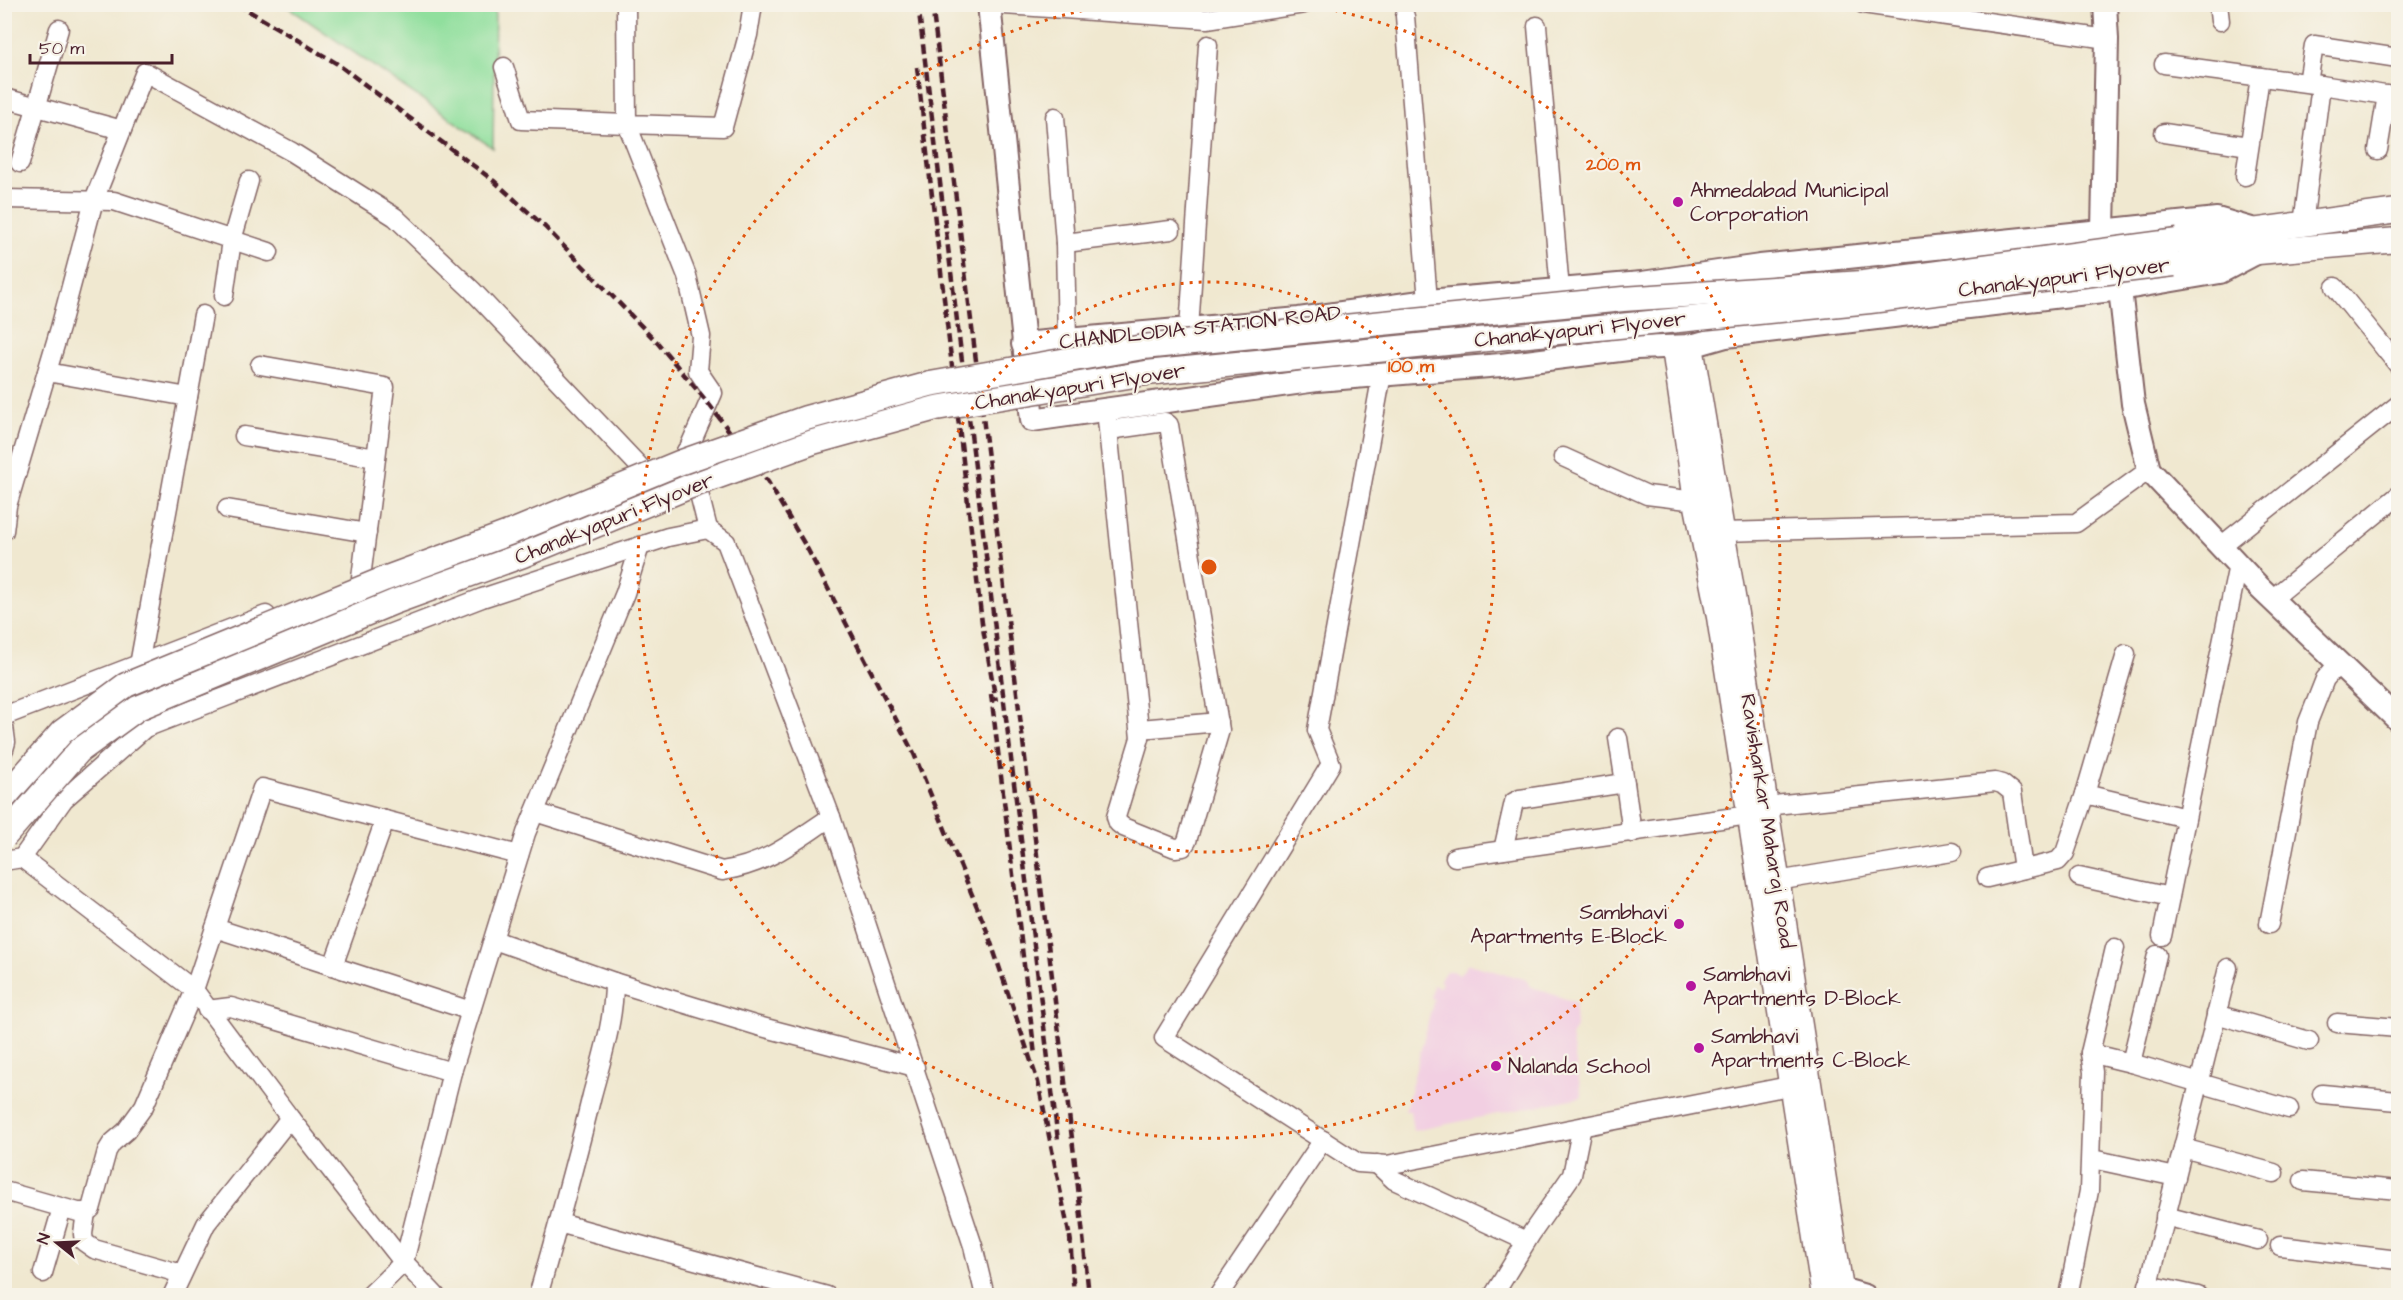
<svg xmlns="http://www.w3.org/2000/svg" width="2403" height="1300" font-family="'Architects Daughter',sans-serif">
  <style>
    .built { fill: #f2cfe2 }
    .green { fill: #90df9d; stroke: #6d7f64; stroke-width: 1.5 }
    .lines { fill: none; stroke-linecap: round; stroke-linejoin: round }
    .minor-casing { stroke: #846565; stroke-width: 21 }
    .tertiary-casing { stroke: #846565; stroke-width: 26 }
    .secondary-casing { stroke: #846565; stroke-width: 27 }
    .minor { stroke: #fff; stroke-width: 18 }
    .tertiary { stroke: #fff; stroke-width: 22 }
    .secondary { stroke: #fff; stroke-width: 24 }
    .rail { stroke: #4a1f2b; stroke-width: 4.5; stroke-dasharray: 9 4.5; stroke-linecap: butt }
    .secondary-bridge-casing { stroke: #846565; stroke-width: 27; stroke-linecap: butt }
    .secondary-bridge { stroke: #fff; stroke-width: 24 }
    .ring { fill: none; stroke: #e0560e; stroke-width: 3; stroke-dasharray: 3 6 }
    .poi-dot { fill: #b5179e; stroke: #f7f3e8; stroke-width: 2 }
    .labels { text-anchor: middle; stroke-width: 4.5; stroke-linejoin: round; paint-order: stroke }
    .poi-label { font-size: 21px; fill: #4a1f2b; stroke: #f7f3e8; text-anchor: start }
    .street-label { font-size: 21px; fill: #4a1f2b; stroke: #f7f3e8 }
    .centre { fill: #e0560e; stroke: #f7f3e8; stroke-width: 3 }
    .ring-label { font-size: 18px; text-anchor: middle; font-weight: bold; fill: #e0560e; stroke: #f7f3e8; stroke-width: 4.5; stroke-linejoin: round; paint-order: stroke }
  </style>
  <rect width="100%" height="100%" fill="#f7f3e8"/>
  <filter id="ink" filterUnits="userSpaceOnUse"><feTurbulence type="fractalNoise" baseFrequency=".0167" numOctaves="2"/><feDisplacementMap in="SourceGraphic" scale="12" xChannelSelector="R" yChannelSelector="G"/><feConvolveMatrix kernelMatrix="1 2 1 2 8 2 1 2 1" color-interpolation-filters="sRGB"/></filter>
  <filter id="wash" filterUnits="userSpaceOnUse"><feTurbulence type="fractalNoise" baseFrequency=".008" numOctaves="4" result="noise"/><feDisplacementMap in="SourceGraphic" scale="24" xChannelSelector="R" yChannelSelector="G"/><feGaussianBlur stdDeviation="1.35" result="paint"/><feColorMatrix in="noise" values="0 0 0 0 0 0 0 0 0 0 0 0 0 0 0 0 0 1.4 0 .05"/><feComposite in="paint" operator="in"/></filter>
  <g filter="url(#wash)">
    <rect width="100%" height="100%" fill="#f0e8d0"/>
    <path class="built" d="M1468,964L1528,980L1529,986L1577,1003L1575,1008L1576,1028L1571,1036L1582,1097L1413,1131L1410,1111H1405L1434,999L1431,998L1433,985L1440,987L1442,982L1439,981L1446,971H1452L1459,975Z"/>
    <path class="green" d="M285,5H495L493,148Z"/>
  </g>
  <g filter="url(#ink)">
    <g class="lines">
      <g class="minor-casing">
        <g id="minor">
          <path d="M626,4L627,124L723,127L748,35L753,4"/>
          <path d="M990,4L1207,19L1304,4"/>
          <path d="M1863,4L2107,39"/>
          <path d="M2218,4L2220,21"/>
          <path d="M1405,16L1428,301"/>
          <path d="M1537,26L1560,290"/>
          <path d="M2164,64L2321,85"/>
          <path d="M504,67L521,120L627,124L687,276L701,336L698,371L713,393L688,450"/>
          <path d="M2308,83L2314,45L2398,58"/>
          <path d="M4,98L122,130"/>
          <path d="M1055,117L1065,243L1171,230"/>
          <path d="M2164,133L2249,146"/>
          <path d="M2378,150L2387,95"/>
          <path d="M20,163L59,29"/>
          <path d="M2245,176L2260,77"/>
          <path d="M4,199L114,201L269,252"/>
          <path d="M2303,224L2321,85L2398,97"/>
          <path d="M1065,243L1067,341"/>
          <path d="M2335,287L2398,365"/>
          <path d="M224,296L232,240L249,181"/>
          <path d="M1189,329L1208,45"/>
          <path d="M260,365L385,387L361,578"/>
          <path d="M47,372L188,397"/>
          <path d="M1382,374L1317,730L1331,764L1164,1038L1358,1163L1387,1165L1804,1083"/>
          <path d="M1106,410L1140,738L1116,817L1118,823L1123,827L1175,848L1183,847L1187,841L1220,730L1169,425L1165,422L1109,430"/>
          <path d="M244,436L376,458"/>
          <path d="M686,451L688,450L708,529"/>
          <path d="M1563,457L1647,495L1696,501"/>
          <path d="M227,509L367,533"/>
          <path d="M4,531L7,506L60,328L94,200L145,72L292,152L395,217L472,290L642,469"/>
          <path d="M1722,532L2076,523L2149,470"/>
          <path d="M2221,546L2398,405"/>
          <path d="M2272,599L2398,496"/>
          <path d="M139,665L203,315"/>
          <path d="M4,716L266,615"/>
          <path d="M4,727L6,742L4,749"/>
          <path d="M1140,729L1219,722"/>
          <path d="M1618,738L1625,783"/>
          <path d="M2085,794L2186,818"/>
          <path d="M1765,806L1995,782L2002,784L2012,792L2023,869"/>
          <path d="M535,812L722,871C768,864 793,842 831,817"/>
          <path d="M1503,850L1514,802L1520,799L1625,783L1632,833"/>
          <path d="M1455,857L1749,815"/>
          <path d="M22,858L194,990L290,1118L400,1258L436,1296"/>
          <path d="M4,861L22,858L64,799L145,728L482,598L668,537L708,529L726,542L831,817L973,1246L985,1296"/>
          <path d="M2079,877L2170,897"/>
          <path d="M1987,878L2058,861L2065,853L2085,794L2126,654"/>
          <path d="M1777,881L1952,852"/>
          <path d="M2269,924L2308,722L2325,679L2339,663"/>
          <path d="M215,928L471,1011"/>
          <path d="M2162,936L2238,565"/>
          <path d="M494,940L614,982C614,1021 602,1058 592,1095C576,1162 557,1229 538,1296"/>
          <path d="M2115,948L2090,1053L2131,1063"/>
          <path d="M2157,955L2131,1063L2289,1109"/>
          <path d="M333,966L385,820"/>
          <path d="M614,982L758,1026L915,1067"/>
          <path d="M207,1010L231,1007L452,1072"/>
          <path d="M2216,1014L2309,1041"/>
          <path d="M2337,1023L2398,1028"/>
          <path d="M2322,1094L2398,1101"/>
          <path d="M2183,1148L2274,1173"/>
          <path d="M2092,1159L2176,1177"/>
          <path d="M1377,1164L1394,1180L1526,1241"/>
          <path d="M2303,1181L2398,1190"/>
          <path d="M4,1191L78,1212H86L91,1209L107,1151L112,1143L126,1131L144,1106L194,990L262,788L519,855"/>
          <path d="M86,1212L83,1234L84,1242L94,1249L182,1274"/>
          <path d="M2165,1216L2258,1240"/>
          <path d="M559,1223L827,1296"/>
          <path d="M2280,1246L2398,1260"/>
          <path d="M43,1273L62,1208"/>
          <path d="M2148,1285L2198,1296"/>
          <path d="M172,1296L206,1224L290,1118"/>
          <path d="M369,1296L404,1262L452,1072L526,833L625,593L640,546"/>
          <path d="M1218,1296L1323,1140"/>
          <path d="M1493,1296L1531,1234L1572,1175L1581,1131L1585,1126"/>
          <path d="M2068,1296L2089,1191L2093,1072L2090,1053"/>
          <path d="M2146,1296L2228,968"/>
        </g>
      </g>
      <g class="tertiary-casing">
        <g id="tertiary">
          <path d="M989,4L1032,420L1317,380L1501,365L1636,348L1691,346L1726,336L2120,289L2220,272L2254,254"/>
          <path d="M2103,230L2107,39L2105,4"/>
          <path d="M2120,289L2133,404L2149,470L2260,588L2398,720"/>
          <path d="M1023,344L1299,319L1428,301L1642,283L1760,266L2217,219L2255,230"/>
          <path d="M1825,1291L1841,1289L1865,1296"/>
        </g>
      </g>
      <g class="secondary-casing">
        <g id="secondary">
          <path d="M2178,241L2398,211"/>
          <path d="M2174,264L2258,252L2398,240"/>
          <path d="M1691,346L1736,614L1842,1296"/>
          <path d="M1674,348L1696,501L1719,617L1824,1296"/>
          <path d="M4,798L16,784"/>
        </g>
      </g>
      <use href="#minor" class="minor"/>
      <use href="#tertiary" class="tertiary"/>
      <use href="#secondary" class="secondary"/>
      <g class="rail">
        <path d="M237,4L336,63L494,181L545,227L656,341L708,403L768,482L808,550L914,754L987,931L1038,1082L1071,1243"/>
        <path d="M918,4L1058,1140"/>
        <path d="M932,4L1078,1187L1089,1296"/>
        <path d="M917,67L982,623L996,701"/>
        <path d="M991,694L1035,1055"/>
        <path d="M1070,1236L1074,1296"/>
      </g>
      <g class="secondary-bridge-casing">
        <g id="secondary-bridge">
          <path d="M16,784L62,732L126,685L384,579L514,531L679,463L806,418L930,384L1143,347L1623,299L1863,283L2178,241"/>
          <path d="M4,837L79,751L138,708L394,602L523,555L688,487L813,442L936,408L1146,373L1870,301L2174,264"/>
        </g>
      </g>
      <use href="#secondary-bridge" class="secondary-bridge"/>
    </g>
  </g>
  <g class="ring">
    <circle cx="1209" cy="567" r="285"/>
    <path d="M1308 5A571 571 0 1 1 1110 5"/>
  </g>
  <g class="poi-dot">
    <circle cx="1678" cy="202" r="6"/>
    <circle cx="1679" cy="924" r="6"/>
    <circle cx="1691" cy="986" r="6"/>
    <circle cx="1699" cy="1048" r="6"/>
    <circle cx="1496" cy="1066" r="6"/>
  </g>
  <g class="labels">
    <g class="poi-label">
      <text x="1690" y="197">Ahmedabad Municipal<tspan x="1690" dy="24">Corporation</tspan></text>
      <text x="1667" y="919" text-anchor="end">Sambhavi<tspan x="1667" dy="24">Apartments E-Block</tspan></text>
      <text x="1703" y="981">Sambhavi<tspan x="1703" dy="24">Apartments D-Block</tspan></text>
      <text x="1711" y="1043">Sambhavi<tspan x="1711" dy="24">Apartments C-Block</tspan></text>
      <text x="1508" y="1073">Nalanda School</text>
    </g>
    <g class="street-label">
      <text transform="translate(2064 277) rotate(-7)" y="7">Chanakyapuri Flyover</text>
      <text transform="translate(1200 327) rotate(-6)" y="7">CHANDLODIA STATION ROAD</text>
      <text transform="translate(1580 329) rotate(-6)" y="7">Chanakyapuri Flyover</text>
      <text transform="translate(1080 386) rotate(-9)" y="7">Chanakyapuri Flyover</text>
      <text transform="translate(614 518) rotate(-22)" y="7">Chanakyapuri Flyover</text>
      <text transform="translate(1768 821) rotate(81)" y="7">Ravishankar Maharaj Road</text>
    </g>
  </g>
  <circle cx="1209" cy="567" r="9" class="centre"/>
  <g class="ring-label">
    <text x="1613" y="170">200 m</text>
    <text x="1411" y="372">100 m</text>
  </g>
  <rect width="2403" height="1300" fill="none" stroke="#f7f3e8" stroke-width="24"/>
  <g transform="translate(57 1243) rotate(288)" stroke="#f7f3e8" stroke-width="4.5" paint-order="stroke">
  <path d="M0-4.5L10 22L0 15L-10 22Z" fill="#4a1f2b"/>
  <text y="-9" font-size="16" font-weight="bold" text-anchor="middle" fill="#4a1f2b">N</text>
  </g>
  <path d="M30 54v9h142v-9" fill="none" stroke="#4a1f2b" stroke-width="3"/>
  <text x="39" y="54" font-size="18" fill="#4a1f2b" stroke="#f7f3e8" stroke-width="4.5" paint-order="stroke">50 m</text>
</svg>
